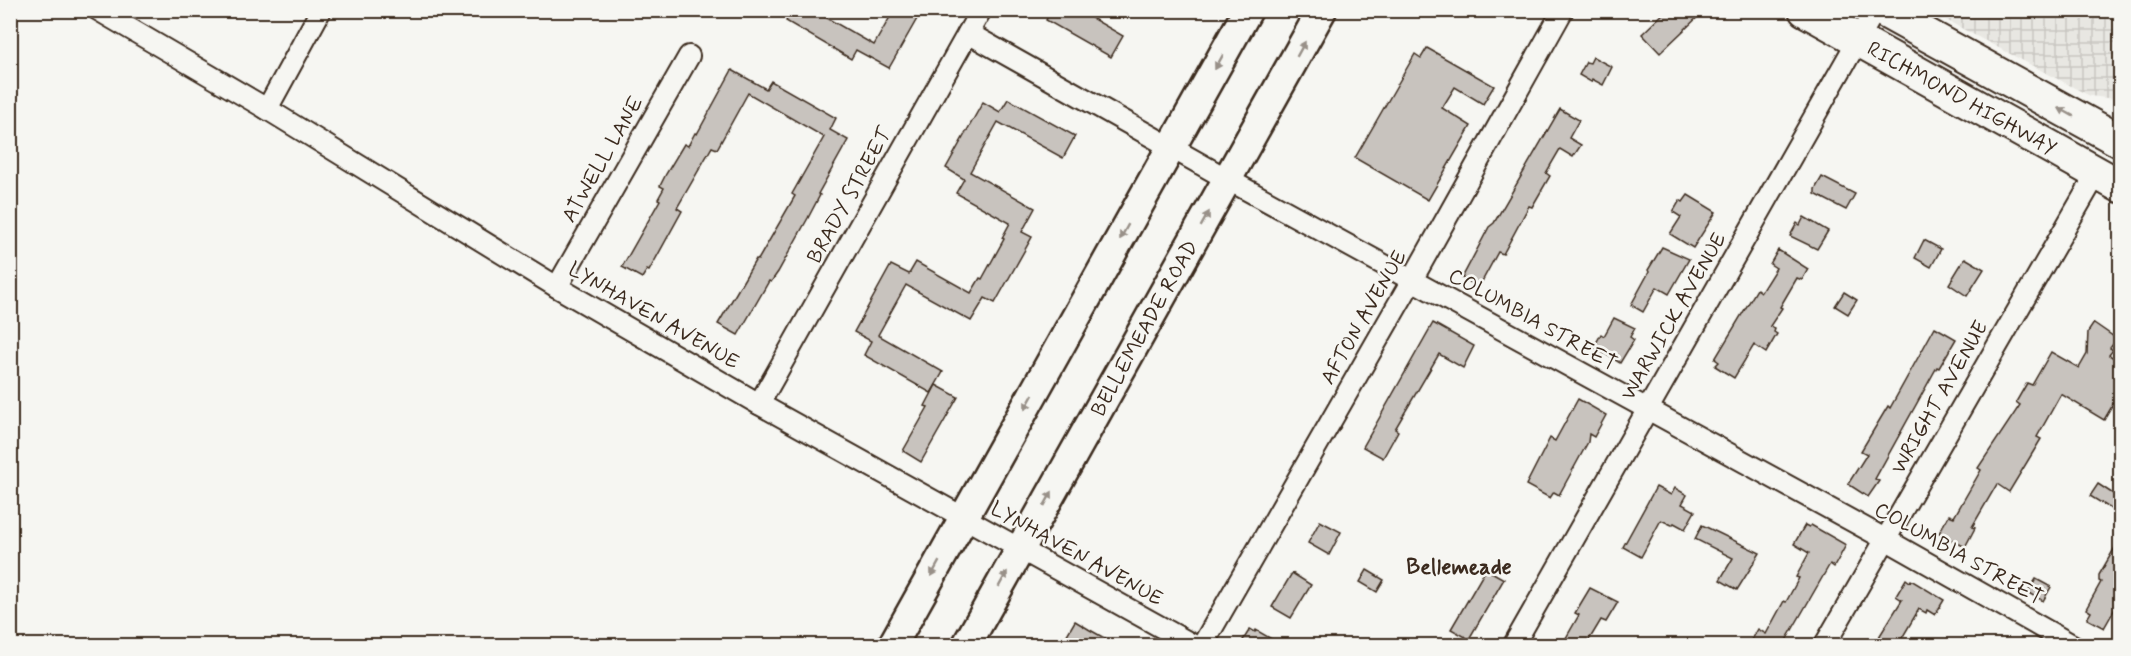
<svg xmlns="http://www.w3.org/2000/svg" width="2131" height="656" font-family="Mynerve,sans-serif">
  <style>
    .industrial { fill: url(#industrial-grid) }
    .building { fill: #c8c3be; stroke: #3b2a1e; stroke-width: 1.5 }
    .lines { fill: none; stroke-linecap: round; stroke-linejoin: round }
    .minor-casing { stroke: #3b2a1e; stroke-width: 24 }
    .secondary-casing { stroke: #3b2a1e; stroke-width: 33 }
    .primary-casing { stroke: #3b2a1e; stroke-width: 36 }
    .minor { stroke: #f6f6f2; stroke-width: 20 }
    .secondary { stroke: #f6f6f2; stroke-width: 28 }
    .primary { stroke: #f6f6f2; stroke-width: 32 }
    .oneway { fill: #989088 }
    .labels { text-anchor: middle; stroke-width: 5; stroke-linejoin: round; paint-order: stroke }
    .street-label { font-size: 21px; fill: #3b2a1e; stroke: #f6f6f2 }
    .neighbourhood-label { font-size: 22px; font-weight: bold; fill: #3b2a1e; stroke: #f6f6f2 }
  </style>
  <defs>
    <pattern id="industrial-grid" width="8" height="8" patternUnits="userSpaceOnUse" patternTransform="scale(1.5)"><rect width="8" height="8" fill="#e8e7e2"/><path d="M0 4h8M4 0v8" fill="none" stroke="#c8c6c1"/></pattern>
  </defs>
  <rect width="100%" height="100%" fill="#f6f6f2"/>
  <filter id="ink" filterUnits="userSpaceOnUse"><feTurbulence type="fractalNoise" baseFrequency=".0167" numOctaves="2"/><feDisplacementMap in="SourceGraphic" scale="12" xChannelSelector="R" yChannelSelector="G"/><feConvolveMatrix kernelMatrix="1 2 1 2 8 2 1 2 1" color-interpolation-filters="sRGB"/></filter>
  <g filter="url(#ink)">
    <path class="industrial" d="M1929,11H2120V95L2115,99L2090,96Z"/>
    <g class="building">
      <path d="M792,10H813L874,45L894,10H922L889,68L856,50L851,59L786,21Z"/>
      <path d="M1051,10H1078L1123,36L1111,57L1046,20Z"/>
      <path d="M1667,10H1705L1660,53L1642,34Z"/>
      <path d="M1427,48L1494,86L1483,104L1455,87L1442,108L1471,126L1428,200L1355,158L1415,54L1421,58Z"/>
      <path d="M1593,57L1612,67L1603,85L1592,79L1591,82L1579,75L1586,62L1590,63Z"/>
      <path d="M732,70L766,89L771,81L836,118L830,130L848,140L818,194L820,195L808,218L778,272L771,282L769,281L738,335L718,324L756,259L758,260L795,196L792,194L824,137L748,93L717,149L712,147L677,208L682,211L649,271L647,270L642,278L622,267L660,200L658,199L664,188L660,186L666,174L684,144L688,146L695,133L697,134Z"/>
      <path d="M1008,99L1075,136L1063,158L998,122L970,172L1035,208L1022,232L1032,237L995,303L985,298L971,321L906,285L878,335L943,372L931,393L864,355L871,341L854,332L891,265L909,274L916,262L971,293L980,278L982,279L1004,239L1002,238L1010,223L956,193L964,179L946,168L983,102L1000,112Z"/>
      <path d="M1560,109L1579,120L1569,138L1581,145L1573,157L1560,149L1546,173L1550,176L1532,207L1529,206L1503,254L1498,252L1479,287L1462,278L1489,227L1494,223Z"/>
      <path d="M1822,177L1855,194L1846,210L1815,194V189Z"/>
      <path d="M1688,195L1716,212L1693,248L1670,234L1681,217L1673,212L1680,200L1683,202Z"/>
      <path d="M1804,217L1828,231L1817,249L1790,236L1797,223L1800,225Z"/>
      <path d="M1924,240L1941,249L1931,267L1915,258Z"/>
      <path d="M1662,247L1689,259L1669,294L1657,287L1643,312L1631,305L1649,272L1648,270Z"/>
      <path d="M1778,250L1808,269L1802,280L1797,278L1780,307L1782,308L1770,326L1775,329L1774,332L1777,334L1766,353L1754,345L1734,378L1715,366L1719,362L1715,359L1757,289L1761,292L1776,268L1770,264Z"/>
      <path d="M1965,258L1984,269L1967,296L1949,284Z"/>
      <path d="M1844,292L1857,300L1848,314L1835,306Z"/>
      <path d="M1614,318L1635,328L1630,337L1634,340L1620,363L1594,347L1601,334L1604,336Z"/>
      <path d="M1433,323L1474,346L1463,368L1439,354L1395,429L1398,431L1383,458L1363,447Z"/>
      <path d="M2094,323L2117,339L2110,348L2113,350L2109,355L2121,362V391L2104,420L2061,394L2037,437L2041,439L2009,492L1997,484L1972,527L1975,528L1965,547L1939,533L1949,515L1954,517L1981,470L1978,468L2020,405L2016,402L2027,383L2032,385L2051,352L2079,368L2087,354L2088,332Z"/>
      <path d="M1935,327L1956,339L1939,368L1937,367L1875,479L1879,481L1868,497L1848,484L1867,454L1861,451L1888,406L1890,408Z"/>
      <path d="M936,385L958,397L921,462L903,451L928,407L925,406Z"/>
      <path d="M1578,399L1606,415L1594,437L1589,434L1588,442L1559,495L1554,492L1550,498L1526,485L1550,438L1555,441Z"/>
      <path d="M2098,484L2121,499V515L2090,496Z"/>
      <path d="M1656,487L1671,495L1675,488L1687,495L1682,504L1695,511L1685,529L1674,523L1672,525L1661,520L1641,557L1623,547Z"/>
      <path d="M1320,521L1341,532L1329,555L1308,543Z"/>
      <path d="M1702,525L1760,553L1737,590L1720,580L1733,558L1695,539Z"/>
      <path d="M1805,525L1809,527L1811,525L1846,545L1834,567L1830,564L1784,644L1788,645H1749L1758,629L1766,634L1784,601L1786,602L1799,578L1796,577L1809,553L1794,544Z"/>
      <path d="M2121,537V598L2104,628L2087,619L2091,612L2086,609L2101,582L2099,581V575Z"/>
      <path d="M1486,569L1504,579L1469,639L1451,629Z"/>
      <path d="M1367,570L1384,580L1377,592L1360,582Z"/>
      <path d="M1292,573L1311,585L1291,618L1272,607Z"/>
      <path d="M1906,579L1910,582L1911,580L1944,600L1935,615L1927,610L1926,613L1919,609L1898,645H1874L1902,600L1896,596Z"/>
      <path d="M2036,579L2051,587L2043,601L2028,592Z"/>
      <path d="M1590,588L1618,602L1606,622L1601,620L1586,645H1562L1579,615L1575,613Z"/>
      <path d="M1075,621L1090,630L1117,645H1061Z"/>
      <path d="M1250,629L1255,632L1256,630L1282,645H1240Z"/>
    </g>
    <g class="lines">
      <g class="minor-casing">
        <g id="minor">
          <path d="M98,10L267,109L557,287L759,404L1195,646"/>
          <path d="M968,33L1227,179L1885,539L2074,646"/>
          <path d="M267,109L321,10"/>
          <path d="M557,287L689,56"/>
          <path d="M759,404L981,10"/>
          <path d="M1202,646L1412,280L1563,10"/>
          <path d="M1513,646L1875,10"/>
          <path d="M1824,646L2097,173"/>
        </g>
      </g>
      <g class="secondary-casing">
        <g id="secondary">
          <path d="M892,646L1248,10"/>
          <path d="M966,646L1322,10"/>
        </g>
      </g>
      <g class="primary-casing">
        <g id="primary">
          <path d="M1805,10L2120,186"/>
          <path d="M1882,10L2120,141"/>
        </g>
      </g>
      <use href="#minor" class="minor"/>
      <use href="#secondary" class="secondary"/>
      <use href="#primary" class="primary"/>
    </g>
    <defs><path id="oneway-solid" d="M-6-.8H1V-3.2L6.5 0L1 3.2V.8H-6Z" transform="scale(1.5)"/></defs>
    <g class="oneway">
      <use href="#oneway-solid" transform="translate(1301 49) rotate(-61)"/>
      <use href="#oneway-solid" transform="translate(1219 62) rotate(119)"/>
      <use href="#oneway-solid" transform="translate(2066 112) rotate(-151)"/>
      <use href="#oneway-solid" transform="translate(1205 219) rotate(-61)"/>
      <use href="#oneway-solid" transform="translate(1124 232) rotate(119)"/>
      <use href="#oneway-solid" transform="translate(1029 402) rotate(119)"/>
      <use href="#oneway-solid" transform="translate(1048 499) rotate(-61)"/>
      <use href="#oneway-solid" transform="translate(935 569) rotate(119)"/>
      <use href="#oneway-solid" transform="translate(1003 579) rotate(-61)"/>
    </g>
  </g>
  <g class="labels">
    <g class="street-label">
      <text transform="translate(1962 98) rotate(29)" y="7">RICHMOND HIGHWAY</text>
      <text transform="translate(602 159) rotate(-60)" y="7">ATWELL LANE</text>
      <text transform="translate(849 195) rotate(-61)" y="7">BRADY STREET</text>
      <text transform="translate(654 315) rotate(30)" y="7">LYNHAVEN AVENUE</text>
      <text transform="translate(1673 316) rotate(-60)" y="7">WARWICK AVENUE</text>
      <text transform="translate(1363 317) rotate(-60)" y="7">AFTON AVENUE</text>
      <text transform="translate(1533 319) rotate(29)" y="7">COLUMBIA STREET</text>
      <text transform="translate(1144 328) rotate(-61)" y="7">BELLEMEADE ROAD</text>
      <text transform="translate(1939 397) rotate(-60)" y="7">WRIGHT AVENUE</text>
      <text transform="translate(1077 553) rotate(29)" y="7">LYNHAVEN AVENUE</text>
      <text transform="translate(1959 553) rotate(29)" y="7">COLUMBIA STREET</text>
    </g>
    <g class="neighbourhood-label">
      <text x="1459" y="574">Bellemeade</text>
    </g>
  </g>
  <rect width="2131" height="656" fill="none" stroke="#f6f6f2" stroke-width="36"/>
  <rect x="18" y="18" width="2095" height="620" fill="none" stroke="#3b2a1e" stroke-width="2" filter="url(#ink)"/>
</svg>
